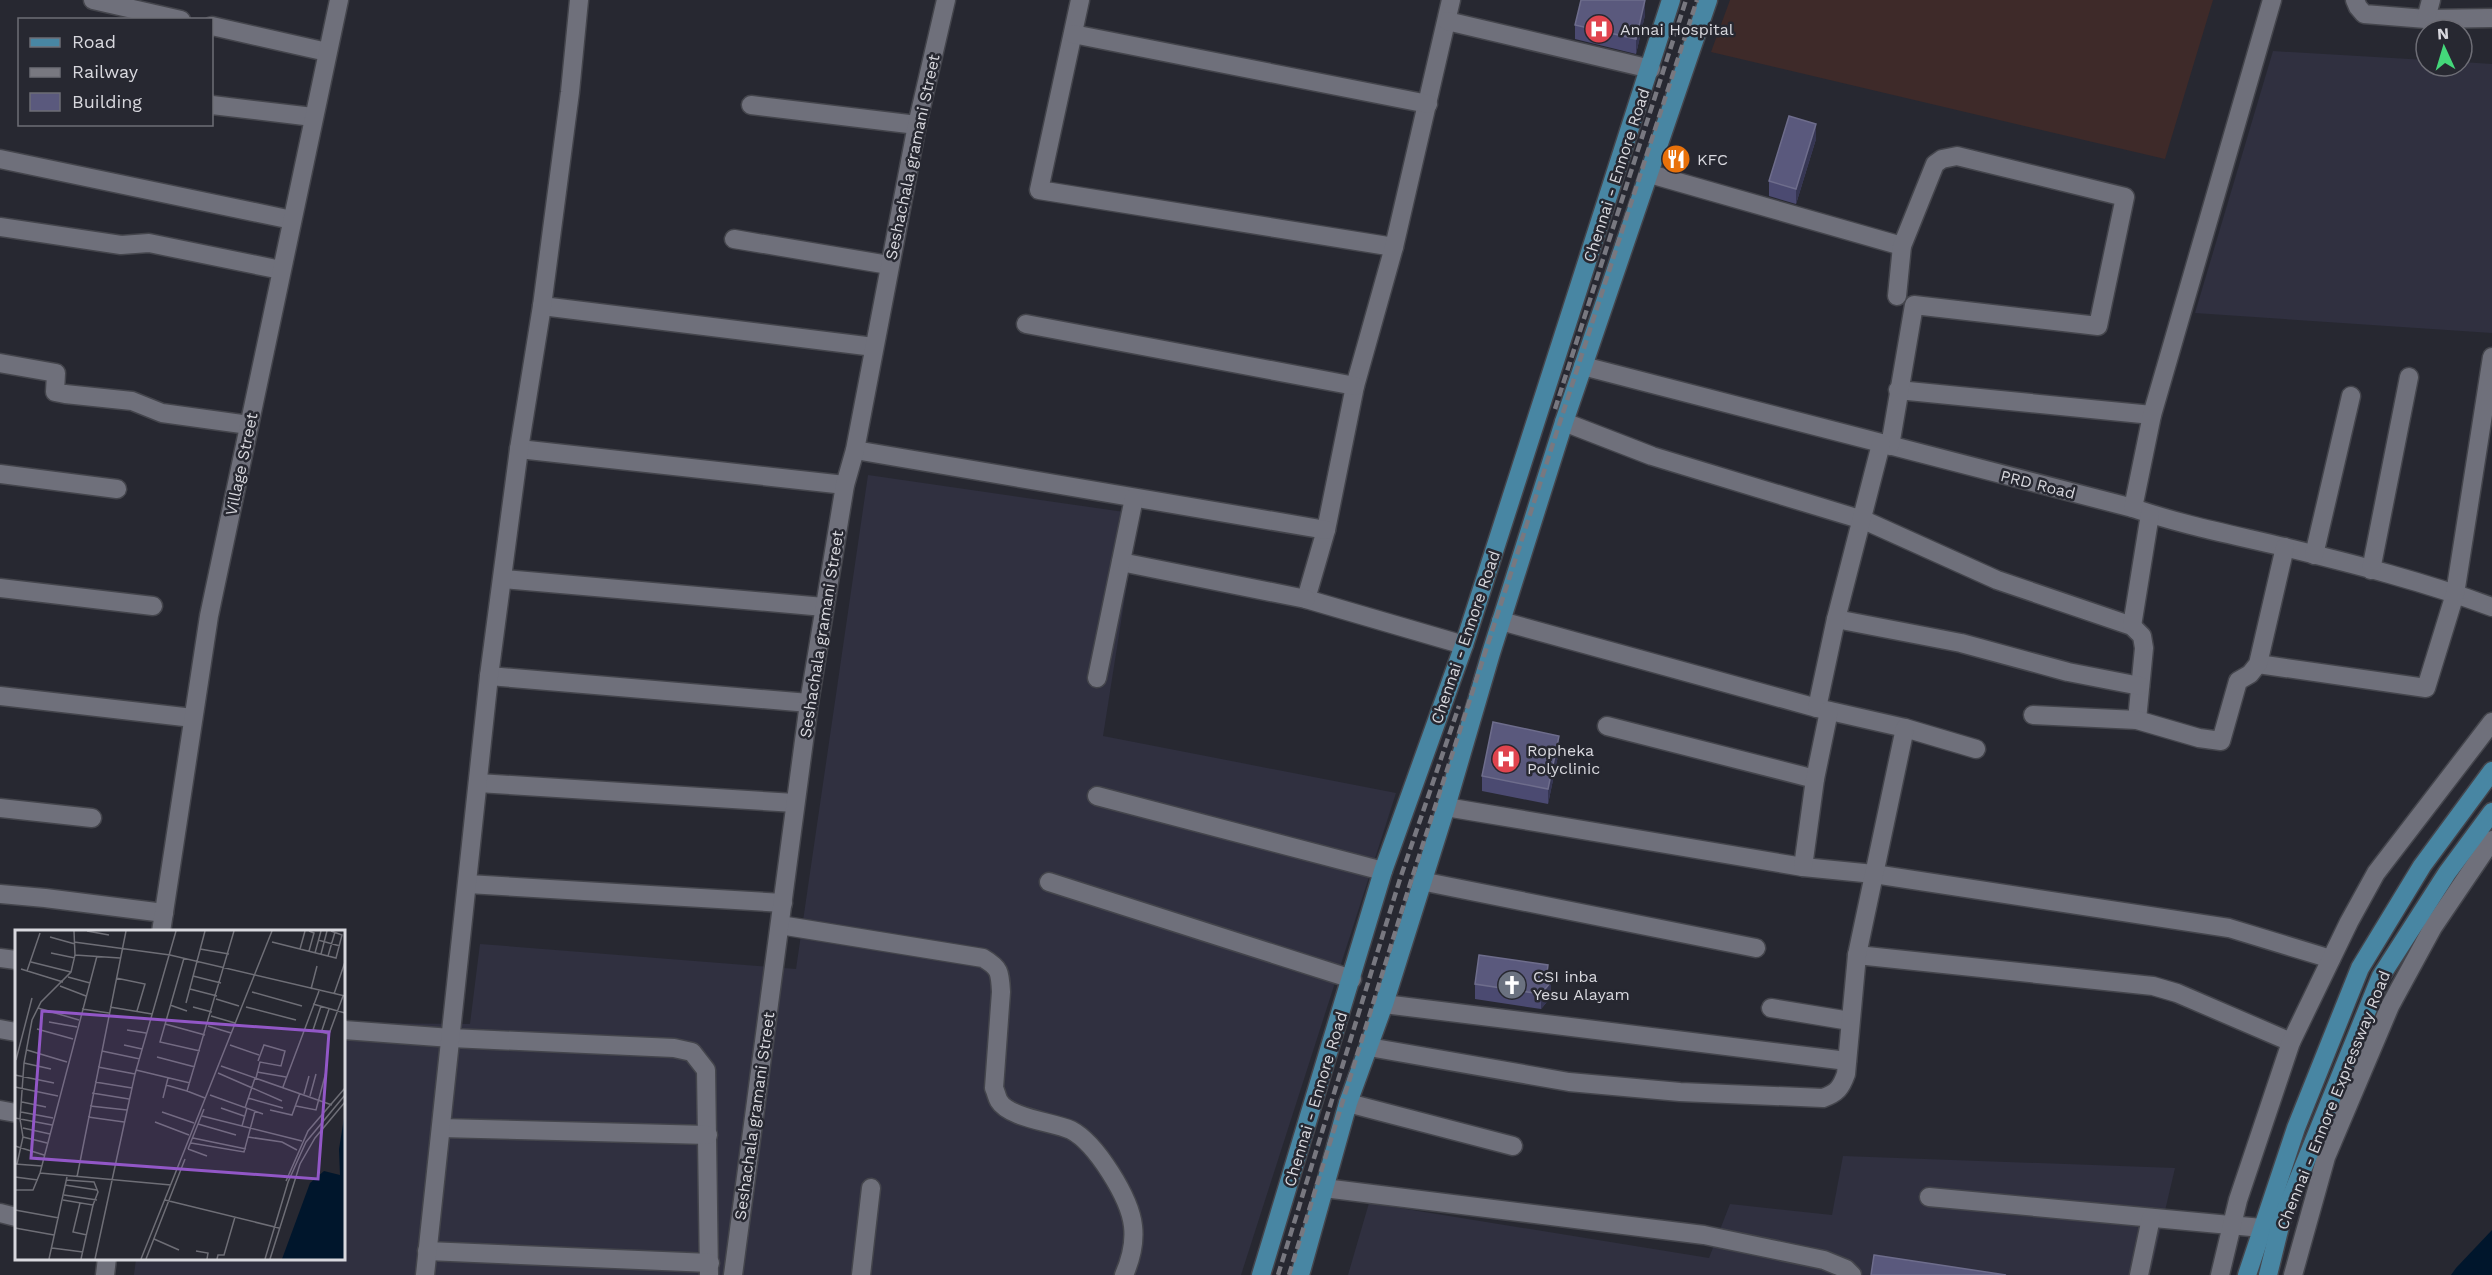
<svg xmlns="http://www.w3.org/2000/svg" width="2492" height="1275" font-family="'Work Sans',sans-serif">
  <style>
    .built { fill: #303040 }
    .medical { fill: #3e2a29 }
    .water { fill: #00162c }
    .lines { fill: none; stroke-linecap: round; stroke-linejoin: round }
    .minor-casing { stroke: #44454c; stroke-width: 21 }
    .major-casing { stroke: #44454c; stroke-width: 21 }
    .minor { stroke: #6f707b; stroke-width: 18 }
    .major { stroke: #4886a3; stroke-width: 18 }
    .rail { stroke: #787880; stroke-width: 4.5; stroke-dasharray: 9 4.5; stroke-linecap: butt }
    .wall { fill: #4b4a71 }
    .shaded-wall { fill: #363653 }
    .building { fill: #5a597d; stroke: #6e6d8c; stroke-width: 1.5 }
    .labels { text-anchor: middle; stroke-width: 5; stroke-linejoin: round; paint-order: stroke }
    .poi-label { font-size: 16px; fill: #d8d8de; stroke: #272831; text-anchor: start }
    .street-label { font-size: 16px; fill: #d8d8de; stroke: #272831 }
    .inset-road { fill: none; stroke: #6e6e76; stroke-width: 1.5 }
    .view { fill: #9257c7; fill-opacity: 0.15; stroke: #9257c7; stroke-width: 3 }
    .inset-edge { fill: none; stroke: #d8d8de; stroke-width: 3 }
  </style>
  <rect width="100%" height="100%" fill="#272831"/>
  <g class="built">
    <path d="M2273,51L2426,60V66H2462V62L2492,64V333L2195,313Z"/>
    <path d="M868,475L1138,514L1103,736L1396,793L1241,1275H134L136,1259L344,1258V1023L470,1024L480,944L796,969Z"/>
    <path d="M1843,1156L2175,1168L2150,1275H1348L1369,1203L1709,1258L1730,1204L1832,1215Z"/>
  </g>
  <path class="medical" d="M1730,0H2213L2165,159L1711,52Z"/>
  <path class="water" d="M2492,1230V1275H2451L2456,1268Z"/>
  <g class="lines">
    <g class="minor-casing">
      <g id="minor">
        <path d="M93,0L181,20"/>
        <path d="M1080,0L1039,190L1394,247"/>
        <path d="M1451,0L1394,247L1355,386L1326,530L1306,599L1464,645"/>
        <path d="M2355,0L2358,7L2364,14L2426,19L2492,18"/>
        <path d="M2426,19L2431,0"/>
        <path d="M1447,21L1651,69"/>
        <path d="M212,26L327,52"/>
        <path d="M1073,34L1428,104"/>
        <path d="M212,105L313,117"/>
        <path d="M751,105L917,125"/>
        <path d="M0,159L292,220"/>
        <path d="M1650,174L1902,246"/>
        <path d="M0,227L121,245L149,243L281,270"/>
        <path d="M734,239L889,265"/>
        <path d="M542,306L874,347"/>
        <path d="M1026,324L1355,386"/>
        <path d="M0,363L56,373L55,392L65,394L132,401L162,413L249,425"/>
        <path d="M1583,366L2133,508C2182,525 2234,535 2284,547C2354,564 2425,582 2492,607"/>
        <path d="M1898,390L2152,415"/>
        <path d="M1564,422L1652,456L1866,521L1997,580L2132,626L2142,636L2144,648L2137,720"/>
        <path d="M1890,446L1914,305L2098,326L2125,197L1957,156L1942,159L1935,164L1902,246L1897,296"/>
        <path d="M519,449L845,485"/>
        <path d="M855,450L1326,530"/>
        <path d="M0,474L117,489"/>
        <path d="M2133,508L2152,415L2272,0"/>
        <path d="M2314,555L2351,396"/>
        <path d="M1121,562L1306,599"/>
        <path d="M2371,570L2409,377"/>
        <path d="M504,579L824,607"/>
        <path d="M0,588L153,606"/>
        <path d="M1836,619L1961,643L2068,672L2140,686"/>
        <path d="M1501,621L1817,708L1905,728L1976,749"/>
        <path d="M2132,626L2150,514"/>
        <path d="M2258,664L2426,688L2455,594L2492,357"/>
        <path d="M489,676L809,703"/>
        <path d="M1097,678L1134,498"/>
        <path d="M0,696L193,718"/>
        <path d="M1817,708L1836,619L1881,444"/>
        <path d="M2033,715L2137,720L2199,738L2221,741L2238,681L2250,674L2258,664L2285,547"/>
        <path d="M1607,726L1815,779"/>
        <path d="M478,783L795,803"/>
        <path d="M1097,796L1383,871"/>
        <path d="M1446,807L1803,867L1874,874L2229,928L2331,959"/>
        <path d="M0,808L92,818"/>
        <path d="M1803,867L1815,779L1829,711"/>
        <path d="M1421,881L1756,948"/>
        <path d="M1049,882L1352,979"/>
        <path d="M468,884L783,903"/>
        <path d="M0,894L45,898L164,913"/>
        <path d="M780,925L983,958C1000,968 1000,972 1001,992L994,1088C996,1092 997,1098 999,1101C1009,1118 1053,1122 1071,1130C1096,1143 1130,1198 1133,1226C1135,1243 1131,1259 1124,1275"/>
        <path d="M161,932L209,616L339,0"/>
        <path d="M1857,955L2153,986L2177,993L2291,1042"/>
        <path d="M0,958L16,960"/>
        <path d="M1384,1004L1847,1061"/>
        <path d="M1771,1008L1850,1021"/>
        <path d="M0,1029L16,1032"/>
        <path d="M344,1030L451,1038L674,1048L692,1052L706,1070L709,1275"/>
        <path d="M1369,1047L1569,1082L1680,1092L1823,1098C1837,1093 1841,1088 1846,1074L1857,955L1905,728"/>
        <path d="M1348,1103L1513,1146"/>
        <path d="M0,1110L16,1113"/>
        <path d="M441,1128L708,1135"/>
        <path d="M1324,1188L1704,1235L1824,1260L1846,1269L1852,1275"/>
        <path d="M1929,1197L2262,1228"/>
        <path d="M0,1213L16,1217"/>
        <path d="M427,1251L710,1263"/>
        <path d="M105,1275L107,1258"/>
        <path d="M425,1275L489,676L519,449L542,306L570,92L579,0"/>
        <path d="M733,1275L809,703L845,485L855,450L917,125L946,0"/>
        <path d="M861,1275L871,1188"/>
        <path d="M2139,1275L2151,1218"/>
        <path d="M2220,1275L2238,1200L2291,1042L2349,922L2376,873L2492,722"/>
        <path d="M2293,1275L2326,1157L2390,1006L2433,927L2492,840"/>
      </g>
    </g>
    <g class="major-casing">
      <g id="major">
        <path d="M1261,1275L1383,871L1464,645L1671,0"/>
        <path d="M1300,1275L1348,1103L1384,1004L1446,807L1491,653L1564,422L1708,0"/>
        <path d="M2247,1275L2296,1128L2360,968L2422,866L2492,771"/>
        <path d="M2268,1275L2281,1222L2381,976L2447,873L2492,812"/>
      </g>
    </g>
    <use href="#minor" class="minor"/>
    <use href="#major" class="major"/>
    <g class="rail">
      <path d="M1555,409L1686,0"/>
      <path d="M1278,1275L1400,879L1459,706"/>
      <path d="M1289,1275L1411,881L1697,0"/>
    </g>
  </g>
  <g class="wall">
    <path d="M1645,15L1636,54L1575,39V25Z"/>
    <path d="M1816,139L1796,204L1769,196V181Z"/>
    <path d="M1559,751L1548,804L1482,791V776Z"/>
    <path d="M1548,976L1551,997L1541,1009L1475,999V984Z"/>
  </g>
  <g class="shaded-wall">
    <path d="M1645,0V15L1636,54V39Z"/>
    <path d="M1816,124V139L1796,204V189Z"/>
    <path d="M1559,736V751L1548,804V789Z"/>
    <path d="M1548,965V980L1551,982V997L1541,1009V994L1547,973Z"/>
  </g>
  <g class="building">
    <path d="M1581,0H1645L1636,39L1575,25Z"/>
    <path d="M1789,116L1816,124L1796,189L1769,181Z"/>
    <path d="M1493,722L1559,736L1548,789L1482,776Z"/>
    <path d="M1479,955L1548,965L1547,973L1551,982L1541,994L1475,984Z"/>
    <path d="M1874,1255L2006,1275H1871Z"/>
  </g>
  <defs>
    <g id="hospital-disc" transform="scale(1.5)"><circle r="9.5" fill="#e0444e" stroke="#272831"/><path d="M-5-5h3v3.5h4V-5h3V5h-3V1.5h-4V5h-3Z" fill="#fff"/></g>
    <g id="restaurant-disc" transform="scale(1.5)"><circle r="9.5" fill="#e8710a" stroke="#272831"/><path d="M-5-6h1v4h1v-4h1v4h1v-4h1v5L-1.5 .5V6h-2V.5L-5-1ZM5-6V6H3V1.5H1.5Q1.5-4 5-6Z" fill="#fff"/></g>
    <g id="church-disc" transform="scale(1.5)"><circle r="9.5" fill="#6b7280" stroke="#272831"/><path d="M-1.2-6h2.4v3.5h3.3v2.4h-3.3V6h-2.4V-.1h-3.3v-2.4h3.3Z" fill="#fff"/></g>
  </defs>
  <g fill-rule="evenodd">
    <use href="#hospital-disc" x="1599" y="29"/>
    <use href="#restaurant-disc" x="1676" y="159"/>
    <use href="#hospital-disc" x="1506" y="759"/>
    <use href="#church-disc" x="1512" y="985"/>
  </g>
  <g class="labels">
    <g class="poi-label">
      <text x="1620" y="35">Annai Hospital</text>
      <text x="1697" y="165">KFC</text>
      <text x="1527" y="756">Ropheka<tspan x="1527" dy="18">Polyclinic</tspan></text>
      <text x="1533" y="982">CSI inba<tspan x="1533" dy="18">Yesu Alayam</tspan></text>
    </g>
    <g class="street-label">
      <text transform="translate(912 157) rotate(-78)" y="6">Seshachala gramani Street</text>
      <text transform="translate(1616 175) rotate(-72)" y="6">Chennai - Ennore Road</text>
      <text transform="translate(241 464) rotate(-78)" y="6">Village Street</text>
      <text transform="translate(2038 484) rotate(14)" y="6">PRD Road</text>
      <text transform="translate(821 634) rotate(-81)" y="6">Seshachala gramani Street</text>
      <text transform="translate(1465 637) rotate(-71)" y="6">Chennai - Ennore Road</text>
      <text transform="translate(1315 1099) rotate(-73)" y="6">Chennai - Ennore Road</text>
      <text transform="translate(2333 1100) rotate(-68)" y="6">Chennai - Ennore Expressway Road</text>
      <text transform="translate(754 1116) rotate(-82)" y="6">Seshachala gramani Street</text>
    </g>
  </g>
  <g transform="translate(15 930)">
    <rect width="330" height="330" fill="#272831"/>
    <path d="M330,182V329H267L295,253L309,241L325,245L324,219Z" fill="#00162c"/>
    <path class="inset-road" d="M72,1L94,5M35,7L60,14M303,10L325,16M59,12L155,25L330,66M257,12L321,28L327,5L316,1M185,19L214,24M285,19L290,1M294,21L299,3L294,1M36,23L60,28M300,23L306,1M306,24L312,1M60,25L105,28M313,26L320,2M169,28L145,112L185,121M16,32L56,42M6,39L48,52M12,41L25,3M178,46L206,53M53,47L75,53M101,48L130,54L122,81M45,56L71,66M175,59L202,66M296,59L302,36M237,62L287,76M319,64L330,32M201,69L224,76M171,73L190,1M298,74L330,83M155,75L172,81M306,76L298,100L314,104L328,66M95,77L137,84M178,77L197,82M231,77L281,90M23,78L64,90M67,79L94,83M196,86L220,93M34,92L62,97M150,94L190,105M193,96L216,103M22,99L58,109M112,100L131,103M306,103L314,79M109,115L127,119M215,115L244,125M12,120L52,132M87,121L125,129M142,127L180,137M1,130L17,68M9,133L36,139M206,136L317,175M83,137L120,144M121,140L175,153M242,142L271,147M203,143L267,171M0,145L39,153M241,148L245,132L266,136L270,121L249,115L243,131M80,152L117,158M151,155L172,161M0,157L43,166M268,157L304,61M77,163L114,169M289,164L294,146M195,165L248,184M295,166L301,144M148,168L153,148M190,168L172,161L219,1M233,168L268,178M7,172L31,177M75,176L112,180M281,176L301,180L311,142M206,178L229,186M230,178L240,148M255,180L277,185L285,163M6,182L38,188M147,182L179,193M187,186L287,211M73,187L109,192M0,188L37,195M140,192L174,205M183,194L221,205M227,196L232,178M8,198L35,204M8,207L32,213M233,207L267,212L282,220M178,208L231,219M176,213L229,222L240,181M0,216L29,225M173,219L192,226M173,219L189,179M0,234L27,236M2,234L8,207L5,189L9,133L17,90L26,72L56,42L60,25L59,1M25,243L156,255M0,247L23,250M62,247L111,1M51,250L79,252L83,262L78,275M271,251L293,201L330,158M50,255L82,260M0,260H18L25,243L82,26M49,265L82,270M48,270L78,275L66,329M150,270L264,298M65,273L58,302L72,305M0,280L44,288M0,298L39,305M139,309L164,320M37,318L68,322M181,321L193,323L192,329M34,329L52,247M80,329L120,144L161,1M126,329L257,1M131,329L170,229M202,329L203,325H209L220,287M250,329L273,252L291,212L330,165M255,329L285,234L300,208L330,172"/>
    <path class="view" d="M27,81L314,102L303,249L16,228Z"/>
    <rect width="330" height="330" class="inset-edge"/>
  </g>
  <rect x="18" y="18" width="195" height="108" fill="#272831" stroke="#6e6e76" stroke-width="1.5"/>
  <rect x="30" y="38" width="30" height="9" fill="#4886a3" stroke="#6e6e76" stroke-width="1.5"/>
  <text x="72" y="48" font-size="18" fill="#d8d8de">Road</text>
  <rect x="30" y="68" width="30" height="9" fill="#787880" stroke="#6e6e76" stroke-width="1.5"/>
  <text x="72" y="78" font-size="18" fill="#d8d8de">Railway</text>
  <rect x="30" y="93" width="30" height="18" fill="#5a597d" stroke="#6e6e76" stroke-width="1.5"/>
  <text x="72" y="108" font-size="18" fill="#d8d8de">Building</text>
  <g transform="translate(2444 48) rotate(356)"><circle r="28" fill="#272831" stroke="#6e6e76" stroke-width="1.5"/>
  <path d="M0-4.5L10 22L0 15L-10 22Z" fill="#44d77a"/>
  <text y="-9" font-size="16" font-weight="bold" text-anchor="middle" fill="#d8d8de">N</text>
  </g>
</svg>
